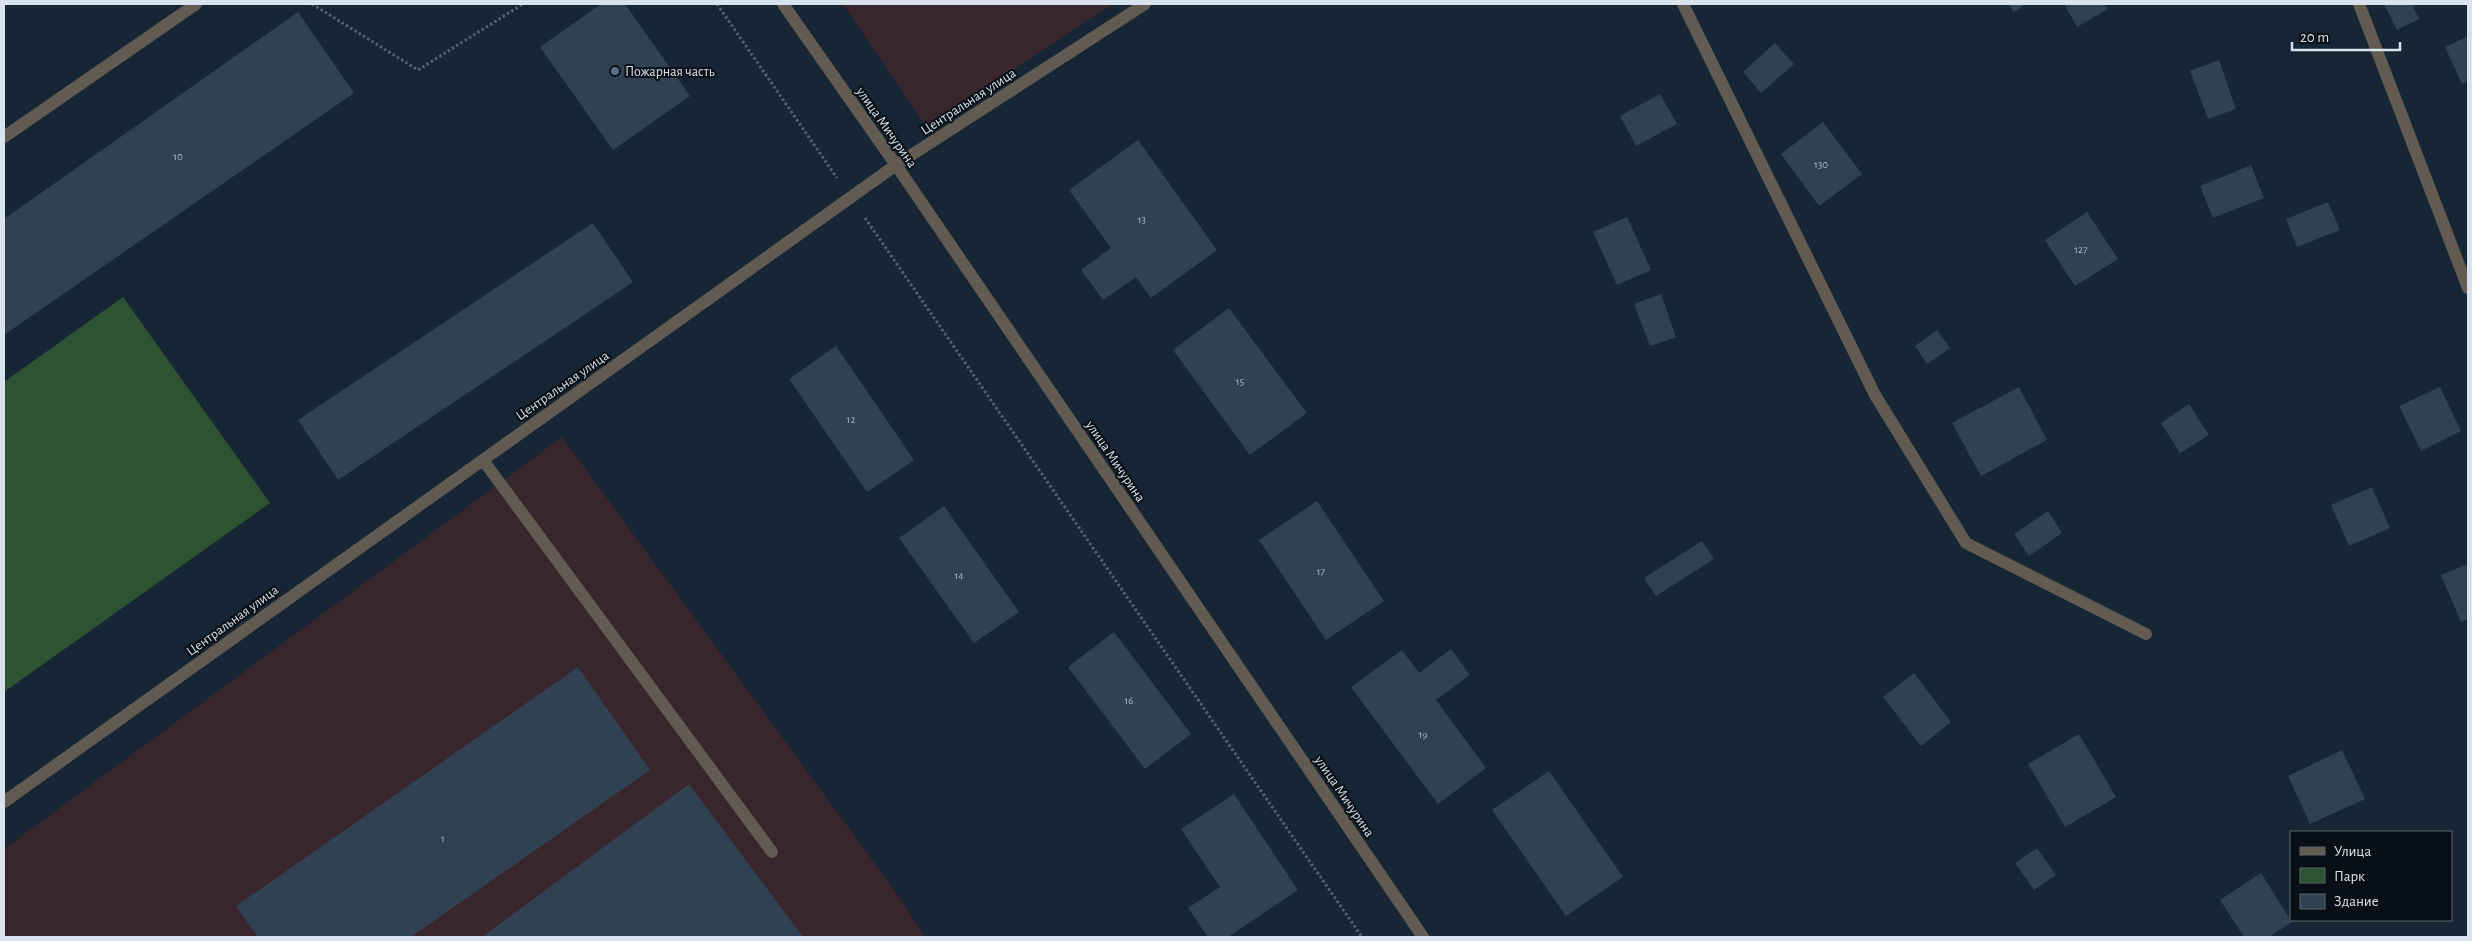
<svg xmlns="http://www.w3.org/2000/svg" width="2472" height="941" font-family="'Alegreya Sans',sans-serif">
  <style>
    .industrial { fill: #39262c }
    .green { fill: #2d5333 }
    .building { fill: #304151 }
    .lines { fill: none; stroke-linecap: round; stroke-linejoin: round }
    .path { stroke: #53616e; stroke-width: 3; stroke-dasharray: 2.5 2.5; stroke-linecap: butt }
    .minor { stroke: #615b52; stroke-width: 12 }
    .service-dot { fill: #5c6f8a; stroke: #080f15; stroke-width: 2 }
    .labels { text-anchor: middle; stroke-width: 4; stroke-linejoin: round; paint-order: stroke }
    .number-label { font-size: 11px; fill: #afbac6 }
    .poi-label { font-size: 14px; fill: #d9e3ed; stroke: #080f15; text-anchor: start }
    .street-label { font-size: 14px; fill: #d9e3ed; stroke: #080f15 }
  </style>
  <rect width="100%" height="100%" fill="#172635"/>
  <g class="industrial">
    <path d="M843,4H1113L926,127Z"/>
    <path d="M562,437L900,898L925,937H4V849Z"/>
  </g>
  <path class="green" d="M123,297L270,503L4,692V382Z"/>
  <g class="building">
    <path d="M601,4H625L690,96L613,150L540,47Z"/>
    <path d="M2008,4H2026L2014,12Z"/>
    <path d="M2064,4H2105L2108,9L2077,27Z"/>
    <path d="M2384,4H2412L2419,19L2397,30Z"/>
    <path d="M298,12L354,93L4,335V219Z"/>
    <path d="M2468,36V81L2462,84L2445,47Z"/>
    <path d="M1775,43L1794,64L1761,93L1743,72Z"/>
    <path d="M2219,60L2236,109L2208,119L2190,71Z"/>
    <path d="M1660,94L1677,124L1636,146L1620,116Z"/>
    <path d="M1823,122L1862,174L1819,206L1781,154Z"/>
    <path d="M1138,140L1217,250L1151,298L1136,277L1103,300L1081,270L1111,248L1069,190Z"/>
    <path d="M2251,165L2264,198L2213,218L2200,186Z"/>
    <path d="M2328,202L2340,230L2297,247L2286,219Z"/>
    <path d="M2087,212L2118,259L2075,286L2045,240Z"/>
    <path d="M1627,217L1651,270L1617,285L1593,232Z"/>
    <path d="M593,223L633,282L338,480L298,420Z"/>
    <path d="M1661,294L1676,337L1650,346L1634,304Z"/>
    <path d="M1229,308L1307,413L1250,455L1173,350Z"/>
    <path d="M1937,330L1950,348L1927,364L1915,346Z"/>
    <path d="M836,346L914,460L867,492L789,379Z"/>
    <path d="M2019,387L2047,440L1981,476L1952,423Z"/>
    <path d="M2440,387L2461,431L2421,451L2399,406Z"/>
    <path d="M2189,404L2209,435L2180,453L2161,423Z"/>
    <path d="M2372,487L2390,528L2349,546L2331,505Z"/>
    <path d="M1317,501L1384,601L1326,640L1259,540Z"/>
    <path d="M944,506L1019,612L974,643L899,538Z"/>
    <path d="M2048,511L2062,533L2029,556L2014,534Z"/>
    <path d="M1702,541L1714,559L1656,596L1644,578Z"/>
    <path d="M2468,564V619L2461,622L2441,575Z"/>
    <path d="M1114,632L1191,734L1145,769L1068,667Z"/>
    <path d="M1451,649L1470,675L1436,700L1486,768L1438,804L1351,687L1402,650L1419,673Z"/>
    <path d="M578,667L650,770L411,937H258L236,906Z"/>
    <path d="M1914,673L1951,722L1921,746L1883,697Z"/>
    <path d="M2079,734L2116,797L2065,827L2028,764Z"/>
    <path d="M2342,750L2365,799L2310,824L2288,776Z"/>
    <path d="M1549,771L1623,877L1566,916L1492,810Z"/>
    <path d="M689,784L803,937H482Z"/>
    <path d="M1234,794L1298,890L1228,937H1208L1188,908L1220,887L1181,829Z"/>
    <path d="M2037,848L2056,875L2034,890L2015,863Z"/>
    <path d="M2261,873L2292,922L2269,937H2244L2220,900Z"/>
  </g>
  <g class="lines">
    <g class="path">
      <path d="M312,4L418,70L523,4"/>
      <path d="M717,4L837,178"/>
      <path d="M865,218L1362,937"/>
    </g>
    <g class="minor">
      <path d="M783,4L896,165L1423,937"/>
      <path d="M1683,4L1875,395L1966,543L2146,634"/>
      <path d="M2359,4L2468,288"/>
      <path d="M4,137L196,4"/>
      <path d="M483,460L772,852"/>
      <path d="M4,802L896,165L1145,4"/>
    </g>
  </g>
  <circle class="service-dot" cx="615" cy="71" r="5"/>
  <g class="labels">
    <g class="number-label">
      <text x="178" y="160">10</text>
      <text x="1821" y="168">130</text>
      <text x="1142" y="223">13</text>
      <text x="2081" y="253">127</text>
      <text x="1240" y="385">15</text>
      <text x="851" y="423">12</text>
      <text x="1321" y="575">17</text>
      <text x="959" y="579">14</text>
      <text x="1129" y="704">16</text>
      <text x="1423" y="738">19</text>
      <text x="443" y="842">1</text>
    </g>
    <g class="poi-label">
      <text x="625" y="76">Пожарная часть</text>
    </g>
    <g class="street-label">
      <text transform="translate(968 101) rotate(-33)" y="5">Центральная улица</text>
      <text transform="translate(887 127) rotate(55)" y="5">улица Мичурина</text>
      <text transform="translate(562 385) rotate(-35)" y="5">Центральная улица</text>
      <text transform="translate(1116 461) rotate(56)" y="5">улица Мичурина</text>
      <text transform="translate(232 620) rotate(-36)" y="5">Центральная улица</text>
      <text transform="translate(1345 796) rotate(56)" y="5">улица Мичурина</text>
    </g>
  </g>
  <rect width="2472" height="941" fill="none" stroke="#d9e3ed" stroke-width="10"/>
  <rect x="2290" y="831" width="162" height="90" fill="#080f15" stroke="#5c646b"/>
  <rect x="2300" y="847" width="25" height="8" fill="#615b52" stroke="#5c646b"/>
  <text x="2334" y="856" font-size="15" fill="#d9e3ed">Улица</text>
  <rect x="2300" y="868" width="25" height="15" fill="#2d5333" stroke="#5c646b"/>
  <text x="2334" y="881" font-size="15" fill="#d9e3ed">Парк</text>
  <rect x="2300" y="894" width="25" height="15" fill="#304151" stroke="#5c646b"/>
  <text x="2334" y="906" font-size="15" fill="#d9e3ed">Здание</text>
  <path d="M2292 42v8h108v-8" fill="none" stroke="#d9e3ed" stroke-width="2.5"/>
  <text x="2300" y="42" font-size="15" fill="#d9e3ed" stroke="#080f15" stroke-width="4" paint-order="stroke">20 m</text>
</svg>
